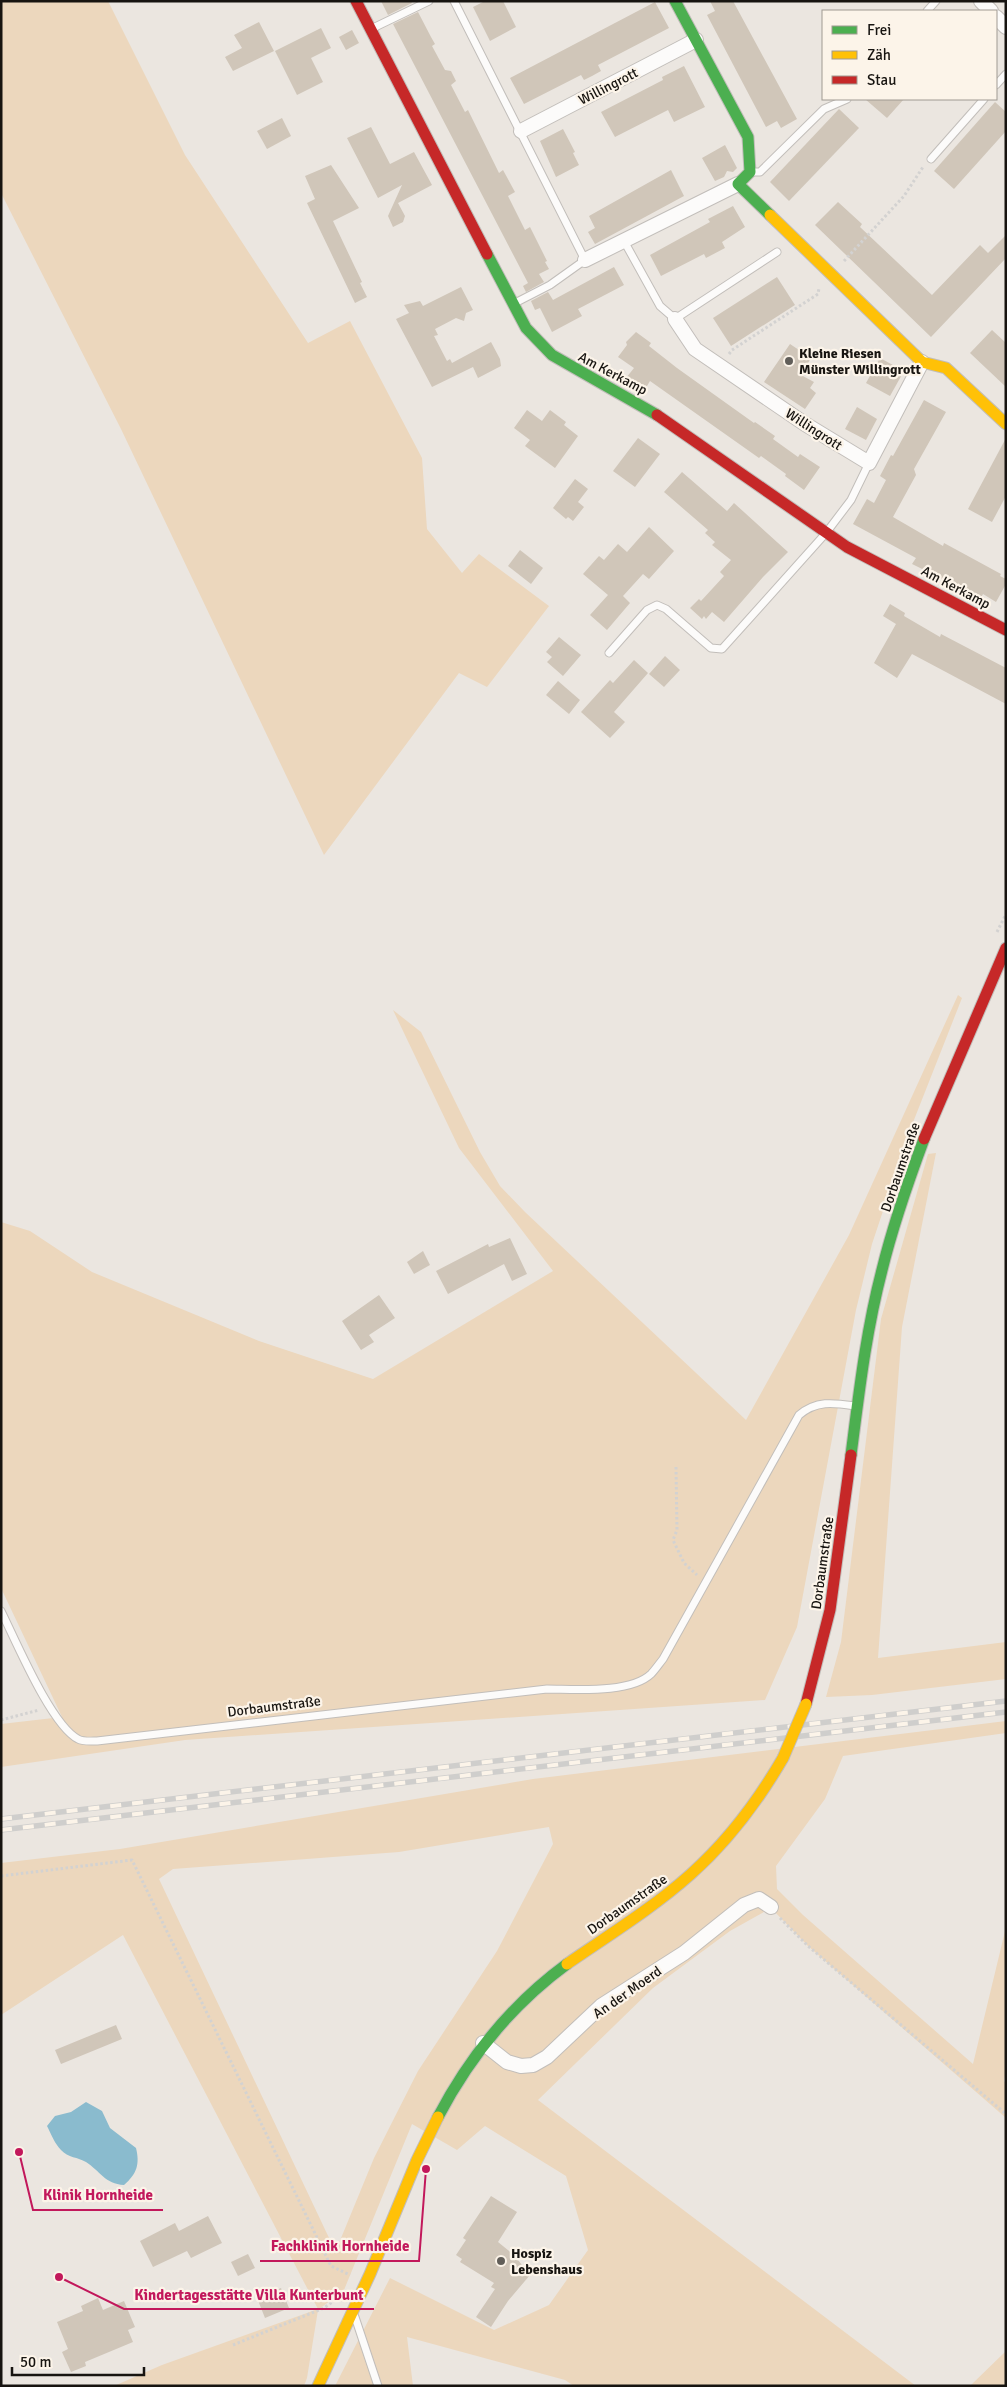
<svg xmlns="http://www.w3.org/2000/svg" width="1007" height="2387" font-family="Signika,sans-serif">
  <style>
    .green { fill: #ecd7bd; fill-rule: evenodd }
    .water { fill: #8abbce }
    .building { fill: #d0c6b9 }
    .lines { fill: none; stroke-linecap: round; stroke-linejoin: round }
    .lane-casing { stroke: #c2beba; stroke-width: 9 }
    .street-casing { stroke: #c2beba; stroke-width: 16 }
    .fast-casing { stroke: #c2beba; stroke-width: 13 }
    .slow-casing { stroke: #c2beba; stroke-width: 13 }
    .jam-casing { stroke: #c2beba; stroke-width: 13 }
    .path { stroke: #d3d2d1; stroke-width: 3; stroke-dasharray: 2.5 2.5; stroke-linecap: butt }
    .lane { stroke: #fcfbfa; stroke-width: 7 }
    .street { stroke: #fcfbfa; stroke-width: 14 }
    .fast { stroke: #4caf50; stroke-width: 11 }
    .slow { stroke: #ffc107; stroke-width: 11 }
    .jam { stroke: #c62828; stroke-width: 11 }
    .rail-casing { stroke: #cfcecc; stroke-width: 5.5 }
    .rail { stroke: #fcf4e9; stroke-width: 4; stroke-dasharray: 11; stroke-linecap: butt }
    .slow-bridge-casing { stroke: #c2beba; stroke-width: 13; stroke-linecap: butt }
    .slow-bridge { stroke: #ffc107; stroke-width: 11 }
    .poi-dot { fill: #615e59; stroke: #fcf4e9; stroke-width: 2 }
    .labels { text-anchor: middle; stroke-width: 4.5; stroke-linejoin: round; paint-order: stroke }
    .street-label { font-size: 14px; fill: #171410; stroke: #fcf4e9 }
    .poi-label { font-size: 14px; font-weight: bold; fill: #171410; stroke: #fcf4e9; text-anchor: start }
    .leader { fill: none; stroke: #c2185b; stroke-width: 2 }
    .callout-dot { fill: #c2185b; stroke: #fcf4e9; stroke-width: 2 }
    .callout-label { font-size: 15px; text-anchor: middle; font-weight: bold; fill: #c2185b; stroke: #fcf4e9; stroke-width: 4.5; stroke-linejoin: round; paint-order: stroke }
  </style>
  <rect width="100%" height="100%" fill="#ebe6e0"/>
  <g class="green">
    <path d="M1,1H108L185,155L308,343L350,321L422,458L427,529L462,573L479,554L549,606L487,687L459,673L324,855L121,429L1,193Z"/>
    <path d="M958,995L962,998L910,1130L872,1244L856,1310L797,1627L765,1700L185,1740L1,1767V1724L62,1717L1,1588V1222L30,1231L92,1272L259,1341L373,1379L553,1271L459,1148L393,1010L421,1032L480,1152L500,1186L525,1212L746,1420L849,1235Z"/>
    <path d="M936,1153L902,1327L878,1658L1006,1642V1679L872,1695L826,1697L841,1642L881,1319L928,1154Z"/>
    <path d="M1006,1721V1733L843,1756L825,1799L776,1866L777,1889L803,1915L973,2064L1006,1927V2070L1004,2081L1006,2083V2118L808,1946L771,1908L730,1931L653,1988L538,2100L916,2386H574L565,2380L407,2337L413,2386H335L390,2278L494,2330L549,2305L588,2250L566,2176L485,2126L457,2150L412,2124L344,2290L318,2310L307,2378L304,2386H114L162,2365L318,2309L123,1935L1,2015V1863L120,1849L533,1779ZM549,1827L553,1844L497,1951L418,2071L374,2158L339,2243L330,2240L159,1879L173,1869L399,1852Z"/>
    <path d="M1006,2351V2386H970Z"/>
  </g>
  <path class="water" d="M86,2102L102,2111L110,2128L136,2148C140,2164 137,2174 124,2185C105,2184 100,2171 86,2162C78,2157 68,2158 61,2150C55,2144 51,2134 47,2126L55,2116L71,2112Z"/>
  <g class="building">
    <path d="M381,1H411L412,3L388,15Z"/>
    <path d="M485,1H503L516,27L490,41L473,7Z"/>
    <path d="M710,1H733L797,119L781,128L777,121L766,127L707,15L715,11Z"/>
    <path d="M655,2L669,28L598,65L601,71L592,76L584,80L581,75L524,104L510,78Z"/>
    <path d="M418,12L431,37L435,44L432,46L445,70L451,71L456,81L451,85L465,112L468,110L499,173L503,170L515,192L508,196L525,230L530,227L547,261L545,262L549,269L539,274L544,282L526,292L523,286L528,283L393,24Z"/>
    <path d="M259,22L274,51L233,71L225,57L242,48L234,35Z"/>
    <path d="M321,28L331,48L311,58L323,82L297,95L275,51Z"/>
    <path d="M352,30L359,43L346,50L339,37Z"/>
    <path d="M684,66L705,107L674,122L668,110L615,137L601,112L663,80L662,77Z"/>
    <path d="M865,99H904L887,118Z"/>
    <path d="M995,102L1006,112V131L954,189L934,171Z"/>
    <path d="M839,109L859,128L789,201L770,182Z"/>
    <path d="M282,118L291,136L267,149L257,131Z"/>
    <path d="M371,127L390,164L414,152L432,185L398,203L405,216L403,222L393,227L388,216L402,185L378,198L347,138Z"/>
    <path d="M563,129L575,152L573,153L579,165L556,177L540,141Z"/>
    <path d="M725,145L737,168L733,172L727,171L724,177L715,181L702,158Z"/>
    <path d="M331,165L359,208L333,221L362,282L360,283L367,297L355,303L307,203L315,199L305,176Z"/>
    <path d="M671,170L684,196L595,244L588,232L595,228L589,216Z"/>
    <path d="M838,202L862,224L860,227L932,295L980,245L988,253L1006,235V258L931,337L815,225Z"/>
    <path d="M733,206L745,227L722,242L725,248L706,258L704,254L661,276L650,255L710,222L708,219Z"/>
    <path d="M614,267L624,285L578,309L582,316L552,332L540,308L535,310L531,301L548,292L553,300Z"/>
    <path d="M777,277L795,305L731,346L713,318Z"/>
    <path d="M461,287L473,310L466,313L464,321L456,318L435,329L438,335L434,336L447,361L450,359L452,363L491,342L500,359L501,366L478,378L473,367L432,387L396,319L409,313L404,305L420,301L423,306Z"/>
    <path d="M992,330L1006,343V387L970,353Z"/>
    <path d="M636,332L651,343L649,346L677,368L754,423L755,422L775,436L773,439L798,457L800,454L820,467L804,490L785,476L786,474L761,456L759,458L650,381L644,391L626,378L634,368L618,357L627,345L626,342Z"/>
    <path d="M790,344L811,358L801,375L814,382L810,388L816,393L805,409L764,382Z"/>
    <path d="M880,358L904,371L890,396L866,383Z"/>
    <path d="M924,400L946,412L914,469L916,475L893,517L943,546L944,543L1001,574L1000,576L1006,579V584L996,602L983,594L979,601L967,595L969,592L912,564L916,558L853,524L867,499L874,503L886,480L880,476L891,455L893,456Z"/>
    <path d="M857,407L877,419L866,440L845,429Z"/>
    <path d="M527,410L542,421L550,410L566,422L564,425L578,436L555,468L525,446L530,440L514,428Z"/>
    <path d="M638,438L660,454L635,487L613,471Z"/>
    <path d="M1006,438V496L992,522L968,509Z"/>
    <path d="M682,472L727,511L734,503L788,552L763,577L724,622L712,612L706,619L704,616L702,619L690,608L699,599L701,601L724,576L720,572L731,560L712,545L715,542L705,533L708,530L664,492Z"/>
    <path d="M575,479L588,489L578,502L584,507L573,521L568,517L566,519L553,508Z"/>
    <path d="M649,527L674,551L649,579L643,574L623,596L630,603L607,630L590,615L608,595L583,574L599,556L604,560L618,544L627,552Z"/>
    <path d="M520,550L543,568L531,584L508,566Z"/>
    <path d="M890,604L905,613L904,616L940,637L941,634L1006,668V704L912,654L897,678L874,663L896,624L883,616Z"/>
    <path d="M559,637L581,655L563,676L547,662L552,657L546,652Z"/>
    <path d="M665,656L680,670L664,687L649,674Z"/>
    <path d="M634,660L648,673L614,712L625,722L610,738L581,712L610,680L613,683Z"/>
    <path d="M558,681L580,700L569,714L546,695Z"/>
    <path d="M510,1238L527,1274L512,1281L504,1264L448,1294L436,1271L488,1244L489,1247Z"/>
    <path d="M423,1251L430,1265L414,1274L407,1262Z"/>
    <path d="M379,1295L395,1318L369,1335L374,1342L361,1350L342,1321Z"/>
    <path d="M116,2025L122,2039L61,2064L55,2050Z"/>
    <path d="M491,2196L517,2212L498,2242L514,2255L530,2275L508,2301L491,2327L476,2317L495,2289L491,2287L494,2283L460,2262L462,2259L456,2255L466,2240L463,2238Z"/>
    <path d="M208,2216L222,2243L191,2258L187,2251L153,2267L140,2241L175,2223L179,2231Z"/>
    <path d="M248,2254L255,2268L238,2276L231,2262Z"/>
    <path d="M281,2288L289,2308L265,2318L257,2298Z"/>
    <path d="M98,2298L103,2310L124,2301L135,2327L128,2330L133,2342L85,2362L86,2366L71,2372L62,2352L68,2349L57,2322L83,2311L81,2306Z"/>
  </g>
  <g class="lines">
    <g class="lane-casing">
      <g id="lane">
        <path d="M454,1L585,260L550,285L513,304"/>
        <path d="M927,11L936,1"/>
        <path d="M373,28L429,1"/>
        <path d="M996,85L1006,74"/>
        <path d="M931,159L984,99"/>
        <path d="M752,172H760L824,109L847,99"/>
        <path d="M624,241L660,306L675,319L777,252"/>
        <path d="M609,653L647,610L657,605L666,609L711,648L722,649L826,533L851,500L869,463"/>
        <path d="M1,1611C16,1641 51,1725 78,1739C83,1742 92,1741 97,1741L547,1689C574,1689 630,1694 651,1674C655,1670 659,1664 663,1659L799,1415C817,1400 834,1403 856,1406"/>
        <path d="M355,2317L378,2386"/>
      </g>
    </g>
    <g class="street-casing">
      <g id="street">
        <path d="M981,1L991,11"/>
        <path d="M996,17L1006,27"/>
        <path d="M521,131L696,40"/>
        <path d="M585,260L738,184"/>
        <path d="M675,319L695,349L805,424L869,463L922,362"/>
        <path d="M483,2043L507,2062L521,2066L533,2065L547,2057L601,2006L684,1953L744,1905L759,1899L771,1907"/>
      </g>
    </g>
    <g class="fast-casing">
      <g id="fast">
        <path d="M675,1L748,137L750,172L738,184L770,215"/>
        <path d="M487,254L526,328L552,355L657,415"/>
        <path d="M851,1455C859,1393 866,1331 882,1270C893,1225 908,1182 924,1139"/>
        <path d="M438,2117C470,2056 511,2005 567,1964"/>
      </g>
    </g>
    <g class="slow-casing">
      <g id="slow">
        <path d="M770,215L922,362L946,368L1006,424"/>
        <path d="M567,1964C609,1935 653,1908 691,1874C728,1841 758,1801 783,1758"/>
        <path d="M318,2386L370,2274L417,2160L438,2117"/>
      </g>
    </g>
    <g class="jam-casing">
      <g id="jam">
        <path d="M356,1L487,254"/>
        <path d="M657,415L847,547L1006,630"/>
        <path d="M924,1139L1006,948"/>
        <path d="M806,1704L830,1610L851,1455"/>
      </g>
    </g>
    <g class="path">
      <path d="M844,261L904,196L923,167"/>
      <path d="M729,354L732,350L818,294L819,288"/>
      <path d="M997,932L1006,914"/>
      <path d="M676,1467L677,1530L673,1540L684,1563L697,1575"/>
      <path d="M1,1720L39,1710"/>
      <path d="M1,1876L132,1860L331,2266L350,2275"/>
      <path d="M780,1918L808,1946L1006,2114"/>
      <path d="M233,2345L324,2308L339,2297"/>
    </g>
    <use href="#lane" class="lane"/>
    <use href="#street" class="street"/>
    <use href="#fast" class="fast"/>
    <use href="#slow" class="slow"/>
    <use href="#jam" class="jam"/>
    <g class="rail-casing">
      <g id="rail">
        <path d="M1,1819L1006,1701"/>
        <path d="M1,1830L1006,1712"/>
      </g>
    </g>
    <use href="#rail" class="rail"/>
    <g class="slow-bridge-casing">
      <path id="slow-bridge" d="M783,1758L806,1704"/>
    </g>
    <use href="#slow-bridge" class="slow-bridge"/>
  </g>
  <g class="poi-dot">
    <circle cx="789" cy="361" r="5"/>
    <circle cx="501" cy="2261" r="5"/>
  </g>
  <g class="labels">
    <g class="street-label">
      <text transform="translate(608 86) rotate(-27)" y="5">Willingrott</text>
      <text transform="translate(613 373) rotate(28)" y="5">Am Kerkamp</text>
      <text transform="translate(814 429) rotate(33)" y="5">Willingrott</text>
      <text transform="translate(956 587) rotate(28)" y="5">Am Kerkamp</text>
      <text transform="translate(900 1167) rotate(-71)" y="5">Dorbaumstraße</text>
      <text transform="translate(822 1563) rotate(-82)" y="5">Dorbaumstraße</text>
      <text transform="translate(274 1706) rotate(-7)" y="5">Dorbaumstraße</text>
      <text transform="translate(627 1904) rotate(-35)" y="5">Dorbaumstraße</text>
      <text transform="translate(627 1992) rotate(-35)" y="5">An der Moerd</text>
    </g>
    <g class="poi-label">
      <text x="799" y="358">Kleine Riesen<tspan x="799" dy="16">Münster Willingrott</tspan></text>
      <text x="511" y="2258">Hospiz<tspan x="511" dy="16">Lebenshaus</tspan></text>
    </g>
  </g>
  <path class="leader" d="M19 2152L33 2210H163M426 2169L419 2261H260M59 2277L124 2309H374"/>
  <g class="callout-dot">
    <circle cx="19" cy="2152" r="5"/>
    <circle cx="426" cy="2169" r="5"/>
    <circle cx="59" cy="2277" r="5"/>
  </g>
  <g class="callout-label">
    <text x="98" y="2200">Klinik Hornheide</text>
    <text x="340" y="2251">Fachklinik Hornheide</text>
    <text x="249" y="2300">Kindertagesstätte Villa Kunterbunt</text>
  </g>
  <rect width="1007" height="2387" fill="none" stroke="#171410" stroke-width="5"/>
  <rect x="822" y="10" width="175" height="90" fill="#fcf4e9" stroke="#a09a92"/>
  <rect x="832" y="26" width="25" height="8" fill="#4caf50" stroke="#a09a92"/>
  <text x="867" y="35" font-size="15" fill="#171410">Frei</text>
  <rect x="832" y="51" width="25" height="8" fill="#ffc107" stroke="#a09a92"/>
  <text x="867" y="60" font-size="15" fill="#171410">Zäh</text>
  <rect x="832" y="76" width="25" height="8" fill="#c62828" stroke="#a09a92"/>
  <text x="867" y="85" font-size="15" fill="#171410">Stau</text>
  <path d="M12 2367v8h132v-8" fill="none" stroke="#171410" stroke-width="2.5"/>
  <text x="20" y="2367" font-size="15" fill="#171410" stroke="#fcf4e9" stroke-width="4" paint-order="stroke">50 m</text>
</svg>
